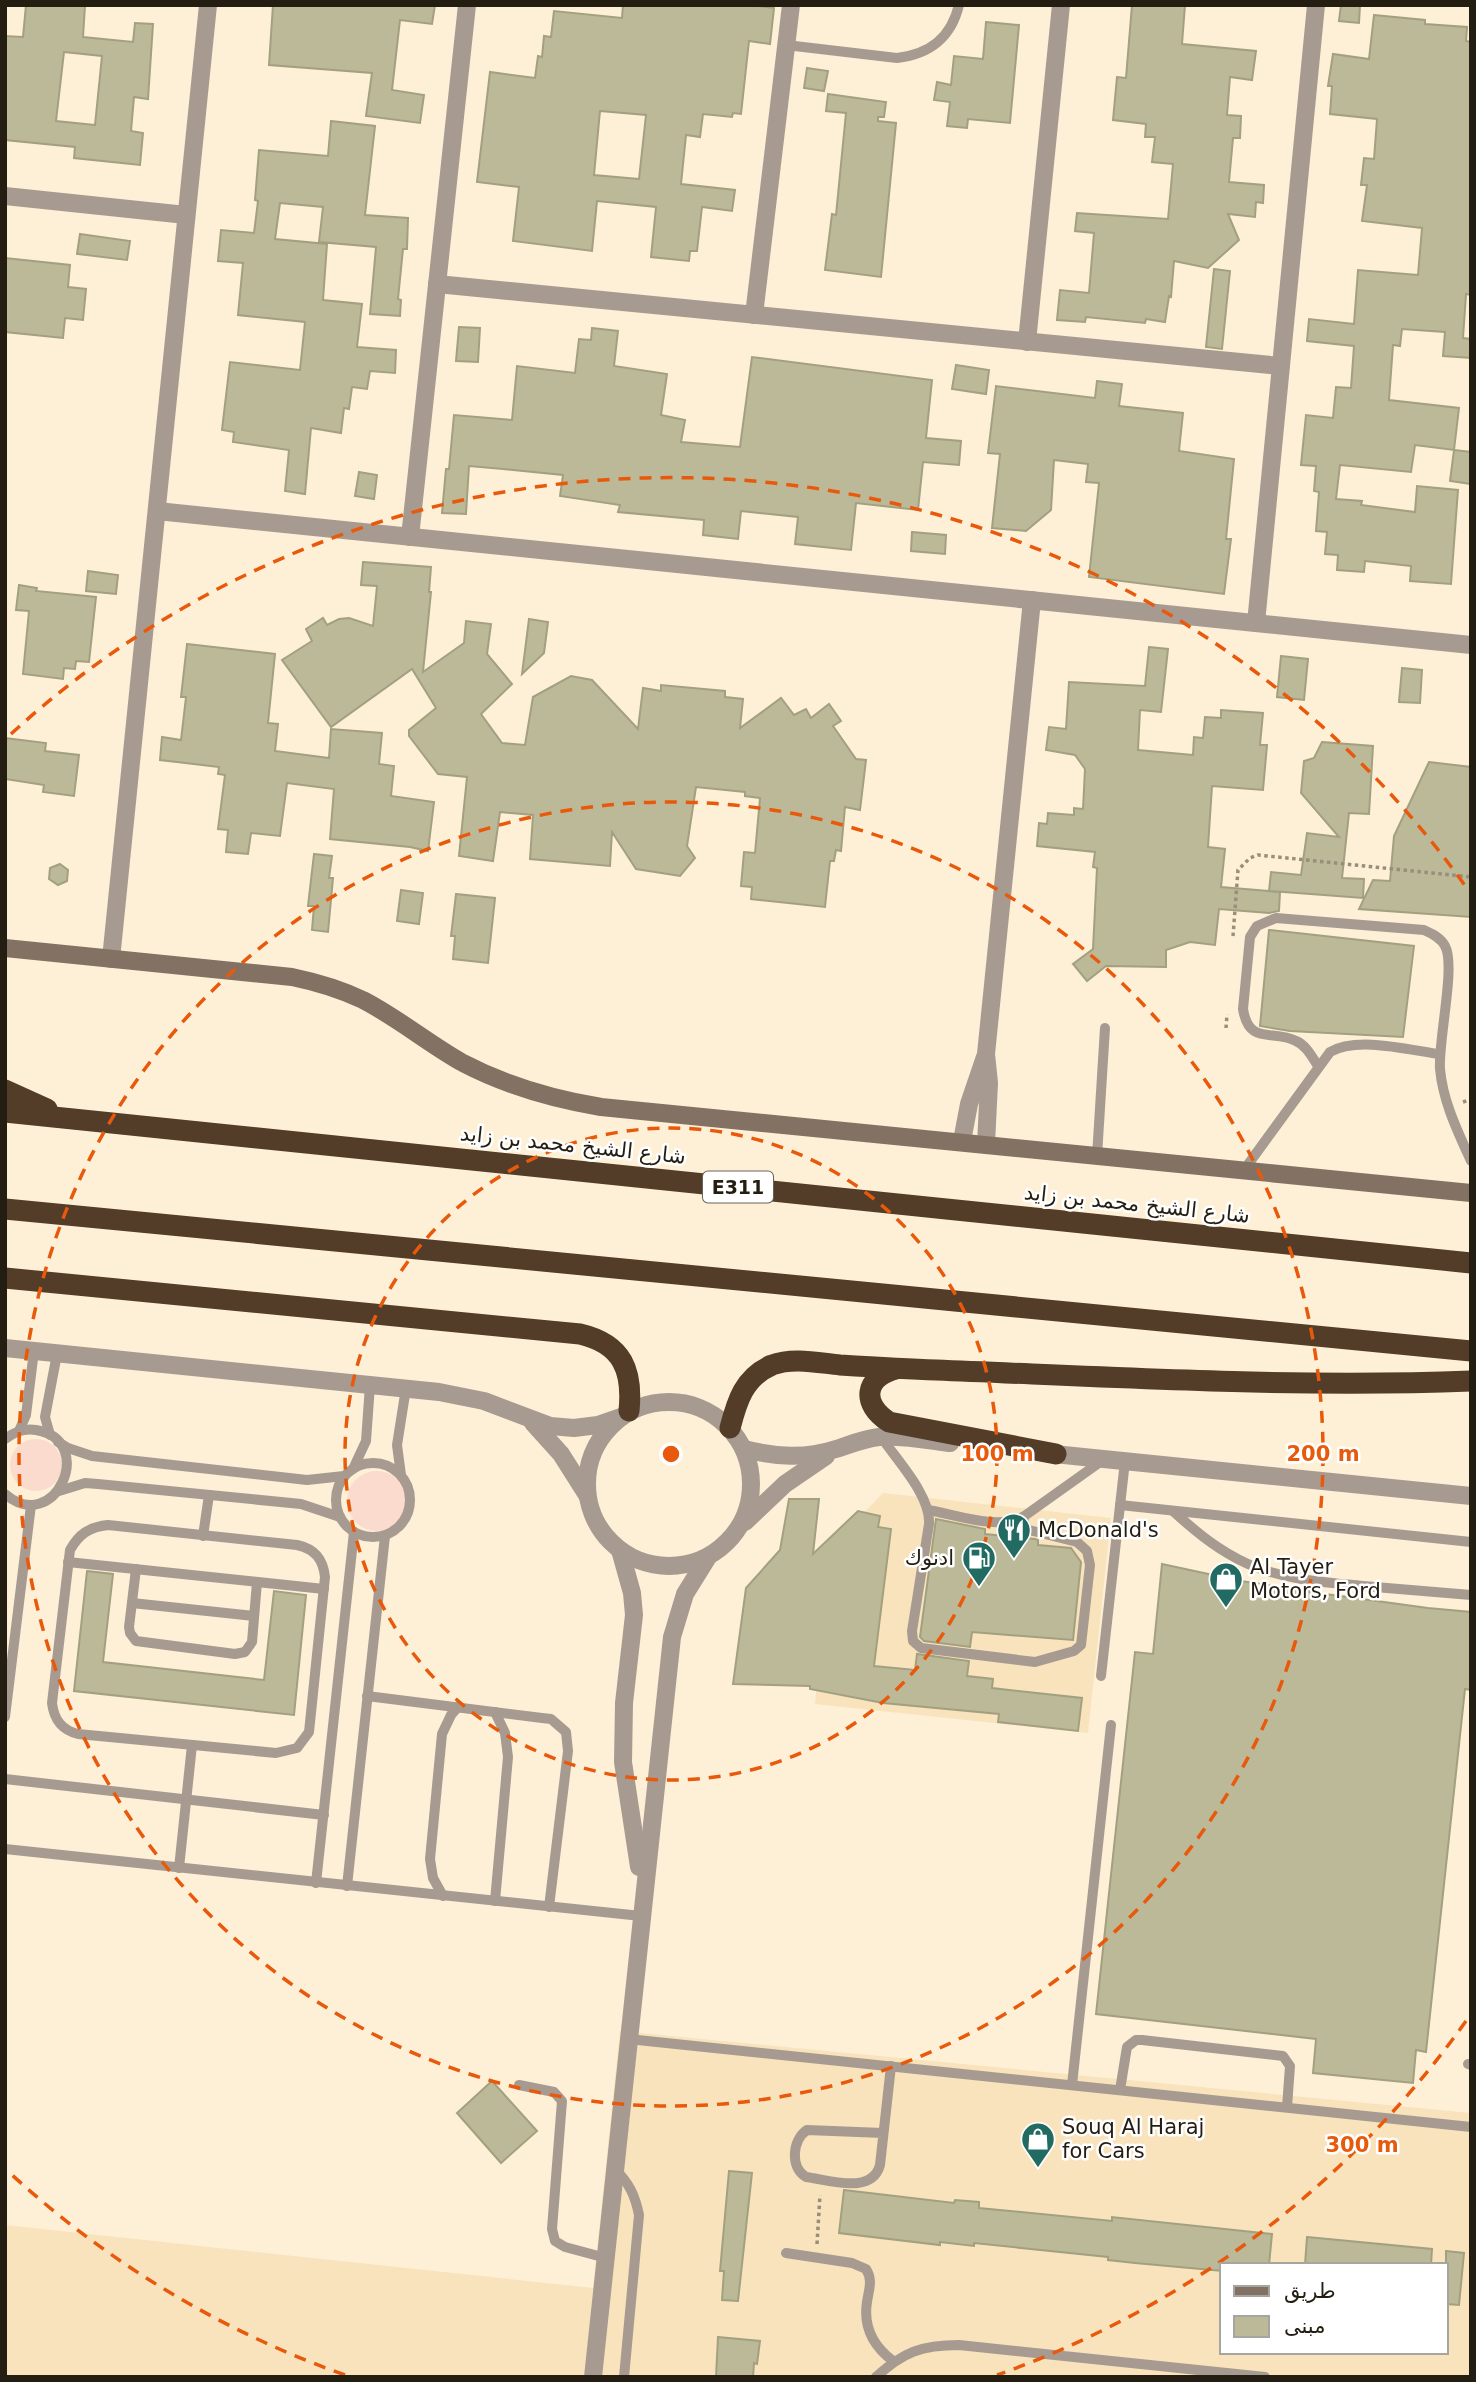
<svg xmlns="http://www.w3.org/2000/svg" width="1476" height="2382" font-family="'DejaVu Sans',Cairo,sans-serif">
  <style>
    .built { fill: #f8e3bc; fill-rule: evenodd }
    .green { fill: #fadbce }
    .building { fill: #bcb998; stroke: #a3a080; stroke-width: 2; fill-rule: evenodd }
    .lines { fill: none; stroke-linecap: round; stroke-linejoin: round }
    .path { stroke: #988e7a; stroke-width: 3.5; stroke-dasharray: 3.5 3.5; stroke-linecap: butt }
    .service { stroke: #a79b91; stroke-width: 10 }
    .minor { stroke: #a79b91; stroke-width: 18 }
    .tertiary { stroke: #a79b91; stroke-width: 18 }
    .secondary { stroke: #837263; stroke-width: 18 }
    .motorway { stroke: #533c28; stroke-width: 21 }
    .ring { fill: none; stroke: #e8590c; stroke-width: 3.5; stroke-dasharray: 12 9 }
    .labels { text-anchor: middle; stroke-width: 5; stroke-linejoin: round; paint-order: stroke }
    .shield { fill: #fff; stroke: #666259; stroke-width: 2 }
    .shield-label { font-size: 19px; font-weight: bold; fill: #241e12 }
    .street-label { font-size: 21px; fill: #241e12; stroke: #fff }
    .poi-label { font-size: 21px; fill: #241e12; stroke: #fff; text-anchor: start }
    .centre { fill: #e8590c; stroke: #fff; stroke-width: 3.5 }
    .ring-label { font-size: 21px; text-anchor: middle; font-weight: bold; fill: #e8590c; stroke: #fff; stroke-width: 5; stroke-linejoin: round; paint-order: stroke }
  </style>
  <rect width="100%" height="100%" fill="#fef0d6"/>
  <g class="built">
    <path d="M883,1493L1111,1518L1088,1733L815,1704L830,1543L853,1524Z"/>
    <path d="M620,2031L1471,2113V2377H5V2225L593,2288ZM1222,2265H1446V2352H1222Z"/>
  </g>
  <g class="green">
    <circle cx="36" cy="1465" r="26"/>
    <circle cx="377" cy="1501" r="30"/>
  </g>
  <g class="building">
    <path d="M26,5H85L83,37L133,42L135,23L153,24L148,99L134,97L131,131L143,133L140,165L74,158L75,147L5,140V36L23,37ZM64,52L102,56L95,125L56,121Z"/>
    <path d="M273,5H435L432,24L400,20L392,90L424,95L420,123L366,116L372,73L269,65Z"/>
    <path d="M623,5H749L774,8L770,44L749,41L741,114L733,113L732,117L703,114L700,137L686,135L681,184L735,190L732,211L702,207L697,251H690L689,261L651,257L656,207L597,201L592,251L513,241L519,187L477,182L490,72L535,78L538,56L542,57L544,36L551,37L554,11L622,18ZM600,111L646,115L639,179L594,175Z"/>
    <path d="M1132,5H1185L1182,44L1256,51L1252,80L1230,77L1227,115L1241,116L1240,138H1233L1229,182L1264,185L1263,203L1256,202L1255,217L1228,214L1239,240L1208,268L1174,261L1171,297L1169,296L1165,322L1146,319L1145,323L1086,317L1085,322L1057,320L1060,290L1089,293L1094,233L1075,231L1077,213L1168,219L1173,164L1152,162L1155,137H1145L1146,124L1113,120L1117,77L1126,78Z"/>
    <path d="M1341,5H1360L1359,23L1339,21Z"/>
    <path d="M1374,15L1425,20V24L1467,27L1466,41L1471,42V295L1466,294L1463,338L1471,339V358L1443,356L1445,332L1402,329L1400,346L1393,345L1389,400L1459,408L1454,450L1415,445L1411,472L1340,465L1336,499L1362,501L1361,505L1415,512L1417,486L1458,490L1451,584L1410,581L1411,566L1365,561L1364,572L1337,570L1338,555L1325,554L1327,532L1316,531L1319,492L1314,491L1316,466L1301,465L1306,415L1333,418L1336,387L1351,388L1354,346L1307,341L1309,319L1354,324L1358,270L1418,275L1422,228L1362,221L1367,185H1361L1364,158L1374,159L1377,119L1330,114L1332,86H1328L1333,54L1369,59Z"/>
    <path d="M986,22L1019,25L1010,123L968,119L967,128L947,126L950,102L934,100L937,82L951,85L954,56L983,59Z"/>
    <path d="M807,68L828,71L824,91L804,88Z"/>
    <path d="M828,94L886,102L884,117H878V121L896,123L881,277L825,270L832,214L836,215L846,113L826,111Z"/>
    <path d="M331,121L375,126L365,215L408,218L407,249H403L398,299L401,300L400,316L370,314L376,247L319,242L323,207L280,203L275,239L327,244L323,300L362,304L357,347L396,350L395,373L370,371L367,389L352,387L349,409L344,408L341,433L311,428L305,494L285,491L289,450L233,442L234,432L222,430L230,362L300,370L305,322L238,315L243,263L218,261L221,230L254,233L258,201L255,200L259,150L328,156Z"/>
    <path d="M80,234L130,241L127,260L77,254Z"/>
    <path d="M5,258L70,265L68,287L86,289L83,320L65,318L63,338L5,332Z"/>
    <path d="M1214,269L1230,271L1222,349L1206,347Z"/>
    <path d="M459,327L480,328L478,362L456,361Z"/>
    <path d="M592,328L618,331L614,366L667,374L661,415L685,420L681,442L740,447L752,357L932,380L926,438L961,441L959,465L923,462L918,510L856,503L851,550L795,544L798,517L741,511L738,539L703,535L704,520L618,512L620,505L560,496L563,475L503,469L469,466L466,514L442,513L446,469H449L454,415L512,420L517,366L575,373L579,339L591,340Z"/>
    <path d="M956,365L989,370L986,394L952,389Z"/>
    <path d="M1097,381L1122,384L1119,406L1183,413L1179,451L1234,459L1226,539H1231L1224,594L1089,577L1099,483L1086,482L1088,464L1054,460L1051,510L1026,531L992,528L1000,454L988,453L996,386L1095,398Z"/>
    <path d="M1454,450L1471,452V484L1450,481Z"/>
    <path d="M359,472L377,475L374,499L355,496Z"/>
    <path d="M912,532L946,535L945,554L911,551Z"/>
    <path d="M363,562L431,567L429,592H431L423,672L464,643L466,621L491,624L487,654L512,684L481,714L502,743L525,745L533,697L571,676L592,680L638,729L643,688L661,691V685L725,691V697L743,699L740,728L781,698L794,715L806,709L811,718L829,704L841,721L833,726L856,759L866,760L860,810L845,807L841,851L836,850L834,861H830L825,907L751,899L752,887L741,886L744,852L755,853L760,798L745,796V792L696,787L687,846L695,858L680,876L636,869L612,832L610,866L530,859L533,815L500,812L493,861L459,856L467,777L438,774L409,736V730L436,708L412,669L331,727L282,660L312,641L306,629L323,618L327,625L339,619L349,618L373,626L377,586L361,585Z"/>
    <path d="M88,571L118,575L116,594L86,591Z"/>
    <path d="M19,585L37,588L36,591L96,597L89,662L76,661L75,669L64,668L63,679L23,674L29,611L16,610Z"/>
    <path d="M529,619L548,622L544,653L522,674Z"/>
    <path d="M187,644L275,654L268,723L278,724L275,751L329,758L331,729L382,733L379,764L394,766L391,796L434,802L428,851L410,847L330,839L334,789L287,783L280,836L251,833L248,854L226,852L228,830L218,829L225,775L218,774L219,767L160,760L162,737L181,740L186,697H181Z"/>
    <path d="M1149,647L1168,649L1161,712L1140,710L1138,750L1193,755L1194,737L1203,738L1205,717L1221,718V710L1263,713L1260,745H1267L1263,790L1212,786L1208,847L1225,849L1221,887L1280,892L1279,911L1269,913L1219,909L1215,945L1190,942L1166,950V967L1106,966L1087,981L1073,964L1093,949L1097,868L1093,867L1095,852L1037,846L1039,823L1047,824L1048,813L1074,815V808L1083,809L1085,769L1075,755L1046,750L1049,727L1066,729L1069,682L1145,686Z"/>
    <path d="M1281,656L1308,659L1304,700L1277,697Z"/>
    <path d="M1402,668L1422,670L1420,703L1399,702Z"/>
    <path d="M5,738L46,743L45,751L79,755L74,796L43,792L44,785L5,779Z"/>
    <path d="M1322,742L1373,746L1369,814L1349,813L1342,878L1364,879L1363,898L1269,891L1271,872L1301,875L1307,833L1339,837L1301,793L1304,761L1314,758Z"/>
    <path d="M1429,762L1471,767V917L1359,909L1373,880L1390,881L1394,836Z"/>
    <path d="M314,854L332,856L329,878H333L328,932L312,930L314,906H308Z"/>
    <path d="M60,864L68,870L67,881L58,885L49,879L50,868Z"/>
    <path d="M401,890L423,893L419,924L397,921Z"/>
    <path d="M456,894L495,898L488,963L453,959L455,936H451Z"/>
    <path d="M1269,930L1414,946L1403,1037L1290,1031L1260,1026Z"/>
    <path d="M789,1499H819L813,1554L858,1511L880,1516L878,1527L891,1529L874,1666L915,1670L917,1654L969,1661L967,1676L993,1679L992,1688L1082,1698L1078,1731L998,1722L999,1714L883,1703L810,1689V1686L733,1684L746,1588L780,1550Z"/>
    <path d="M936,1519L985,1529V1534L1035,1539L1038,1540V1545L1071,1548L1081,1562L1073,1640L972,1632L970,1647L924,1641L920,1637Z"/>
    <path d="M1162,1564L1241,1581L1318,1593L1428,1608L1471,1612V1690L1465,1689L1426,2052L1416,2050L1413,2083L1313,2073L1316,2039L1096,2014L1135,1652L1153,1654Z"/>
    <path d="M87,1571L113,1574L103,1662L264,1680L274,1591L306,1595L294,1715L74,1691Z"/>
    <path d="M492,2081L537,2131L501,2163L457,2113Z"/>
    <path d="M729,2171L752,2173L738,2301L722,2300L724,2271H720Z"/>
    <path d="M844,2190L954,2203L955,2200L979,2202V2208L1112,2221V2217L1272,2234L1269,2265H1222V2271L1135,2263L1108,2260V2257L974,2243V2246L940,2242V2245L839,2233Z"/>
    <path d="M1307,2237L1432,2249L1431,2265H1305Z"/>
    <path d="M1446,2251L1464,2253L1459,2305L1446,2304Z"/>
    <path d="M718,2337L760,2341L757,2364L754,2363L753,2377H716Z"/>
  </g>
  <g class="lines">
    <g class="path">
      <path d="M1233,936L1238,870L1250,858L1258,855L1471,877"/>
      <path d="M1226,1028L1227,1014"/>
      <path d="M1463,1102L1471,1099"/>
      <path d="M817,2244L820,2195"/>
    </g>
    <g class="service">
      <path d="M786,45L897,58C930,54 951,38 959,5"/>
      <path d="M1318,1066C1312,1057 1306,1045 1296,1041C1273,1029 1249,1046 1243,1009L1250,937L1257,926L1276,918L1424,930C1433,934 1441,938 1445,946C1456,965 1438,1041 1440,1069C1443,1102 1458,1132 1471,1161"/>
      <path d="M1097,1156L1105,1028"/>
      <path d="M1244,1170L1330,1052C1357,1036 1409,1050 1439,1054"/>
      <path d="M19,1431L26,1415L34,1351"/>
      <path d="M50,1435L45,1417L57,1354"/>
      <path d="M881,1437C897,1460 931,1496 929,1524L912,1631L913,1641L921,1648L1035,1662L1074,1651L1081,1645L1090,1565L1087,1551L1077,1542L1029,1530L1025,1527L1023,1517"/>
      <path d="M5,1439C14,1432 25,1428 36,1430C98,1440 55,1537 5,1494"/>
      <path d="M58,1442L68,1448L92,1456L307,1480L344,1476"/>
      <circle cx="373" cy="1500" r="37"/>
      <path d="M353,1469L366,1441L370,1385"/>
      <path d="M401,1475L397,1445L406,1388"/>
      <path d="M59,1491L85,1483L98,1484L301,1504L340,1517"/>
      <path d="M1120,1505L1471,1542"/>
      <path d="M928,1510C958,1515 995,1530 1023,1517L1103,1460"/>
      <path d="M1173,1511C1196,1532 1219,1551 1248,1564C1285,1580 1324,1582 1363,1586C1399,1589 1435,1592 1471,1595"/>
      <path d="M108,1525L297,1545C315,1549 323,1559 325,1577L309,1732L297,1748L276,1753L78,1734C62,1730 54,1720 52,1703L70,1550C79,1534 89,1527 108,1525Z"/>
      <path d="M203,1536L209,1495"/>
      <path d="M68,1562L324,1589"/>
      <path d="M136,1569L129,1627L130,1633L136,1641L235,1654L245,1652L252,1642L257,1582"/>
      <path d="M132,1603L254,1616"/>
      <path d="M1101,1676L1125,1461"/>
      <path d="M367,1696L542,1718L551,1719L566,1732L568,1751L549,1907"/>
      <path d="M5,1717L31,1505"/>
      <path d="M5,1779L324,1815"/>
      <path d="M5,1849L641,1916"/>
      <path d="M179,1868L192,1745"/>
      <path d="M316,1883L354,1532"/>
      <path d="M347,1886L385,1536"/>
      <path d="M443,1896L433,1878L430,1859L442,1734L451,1715L458,1707"/>
      <path d="M495,1901L508,1757L505,1733L495,1712"/>
      <path d="M628,2039L1471,2127"/>
      <path d="M1468,2064L1471,2065"/>
      <path d="M519,2085L554,2092L562,2101L552,2229L555,2241L565,2247L606,2258"/>
      <path d="M1072,2085L1111,1725"/>
      <path d="M1120,2090L1127,2047L1136,2040H1142L1283,2056L1290,2066L1287,2107"/>
      <path d="M883,2133L807,2130C792,2140 790,2168 806,2177C829,2180 872,2195 880,2165L891,2066"/>
      <path d="M615,2169C629,2183 635,2195 639,2215L624,2377"/>
      <path d="M786,2253L852,2263L866,2269C873,2280 869,2289 867,2302C863,2327 873,2346 893,2361"/>
      <path d="M876,2377C903,2352 922,2345 959,2345L1265,2377"/>
    </g>
    <g class="minor">
      <path d="M5,196L186,215"/>
      <path d="M437,284L1281,366"/>
      <path d="M754,315L791,5"/>
      <path d="M1027,342L1061,5"/>
      <path d="M157,511L1471,645"/>
      <path d="M410,537L467,5"/>
      <path d="M1256,623L1316,5"/>
      <path d="M111,959L208,5"/>
      <path d="M962,1141L969,1104L985,1057"/>
      <path d="M986,1144L989,1083L986,1054L1032,600"/>
      <path d="M620,1550L632,1593L634,1615L624,1703L623,1762L639,1867"/>
      <path d="M593,2377L672,1637L685,1594L708,1557"/>
    </g>
    <g class="tertiary">
      <path d="M5,1348L439,1392L484,1401L550,1426L574,1428L598,1425L621,1417"/>
      <circle cx="669" cy="1484" r="82"/>
      <path d="M533,1423L561,1454L587,1495"/>
      <path d="M744,1449C776,1457 805,1459 836,1449C851,1444 863,1439 879,1437C902,1435 927,1440 950,1443"/>
      <path d="M1044,1453L1471,1496"/>
      <path d="M745,1522L785,1484L826,1456"/>
    </g>
    <path class="secondary" d="M5,948L292,977C316,982 340,989 363,1000C398,1018 429,1044 463,1063C507,1086 553,1099 601,1107L1471,1193"/>
    <g class="motorway">
      <path d="M5,1090L47,1109"/>
      <path d="M5,1112L1471,1263"/>
      <path d="M5,1209L1471,1351"/>
      <path d="M5,1278L580,1334C623,1344 633,1371 629,1411"/>
      <path d="M896,1369C864,1378 861,1404 889,1422L1056,1454"/>
      <path d="M730,1428C737,1401 744,1377 772,1365C793,1357 819,1363 840,1365C872,1367 904,1369 936,1370C1114,1377 1293,1388 1471,1381"/>
    </g>
  </g>
  <g class="ring">
    <circle cx="671" cy="1454" r="326"/>
    <circle cx="671" cy="1454" r="652"/>
    <path d="M1466 2021A977 977 0 0 1 997 2375M345 2375A977 977 0 0 1 11 2174M11 734A977 977 0 0 1 1466 887"/>
  </g>
  <defs>
    <g id="restaurant-pin" transform="scale(1.75)"><path d="M0 17L-7.5 6A9.5 9.5 0 1 1 7.5 6Z" fill="#226b63" stroke="#fff"/><path d="M-5-6h1v4h1v-4h1v4h1v-4h1v5L-1.5 .5V6h-2V.5L-5-1ZM5-6V6H3V1.5H1.5Q1.5-4 5-6Z" fill="#fff"/></g>
    <g id="fuel-pin" transform="scale(1.75)"><path d="M0 17L-7.5 6A9.5 9.5 0 1 1 7.5 6Z" fill="#226b63" stroke="#fff"/><path d="M-5.5-6h7V0h2V4h1.3V-2.5L3-4.5l.8-.8L6-3V5H2.5V1h-1V6h-7ZM-4.2-4.7v3.2H.2V-4.7Z" fill="#fff"/></g>
    <g id="shop-pin" transform="scale(1.75)"><path d="M0 17L-7.5 6A9.5 9.5 0 1 1 7.5 6Z" fill="#226b63" stroke="#fff"/><path d="M-5-2.5h2.3a2.7 3.5 0 0 1 5.4 0H5L5.5 6h-11ZM-1.5-2.5h3a1.5 2.3 0 0 0-3 0Z" fill="#fff"/></g>
  </defs>
  <g fill-rule="evenodd">
    <use href="#restaurant-pin" x="1014" y="1530"/>
    <use href="#fuel-pin" x="979" y="1558"/>
    <use href="#shop-pin" x="1226" y="1579"/>
    <use href="#shop-pin" x="1038" y="2139"/>
  </g>
  <g class="labels">
    <rect class="shield" x="703" y="1171.5" width="70" height="31" rx="5"/>
    <g class="shield-label">
      <text x="738" y="1194">E311</text>
    </g>
    <g class="street-label">
      <text transform="translate(573 1145) rotate(6)" y="7">شارع الشيخ محمد بن زايد</text>
      <text transform="translate(1137 1204) rotate(6)" y="7">شارع الشيخ محمد بن زايد</text>
    </g>
    <g class="poi-label">
      <text x="1038" y="1537">McDonald's</text>
      <text x="954" y="1565" text-anchor="end">ادنوك</text>
      <text x="1250" y="1574">Al Tayer<tspan x="1250" dy="24">Motors, Ford</tspan></text>
      <text x="1062" y="2134">Souq Al Haraj<tspan x="1062" dy="24">for Cars</tspan></text>
    </g>
  </g>
  <circle cx="671" cy="1454" r="10" class="centre"/>
  <g class="ring-label">
    <text x="997" y="1461">100 m</text>
    <text x="1323" y="1461">200 m</text>
    <text x="1362" y="2152">300 m</text>
  </g>
  <rect width="1476" height="2382" fill="none" stroke="#241e12" stroke-width="14"/>
  <rect x="1220" y="2263" width="228" height="91" fill="#ffffff" stroke="#a7a5a0" stroke-width="2"/>
  <rect x="1234" y="2286" width="35" height="10" fill="#837263" stroke="#a7a5a0" stroke-width="2"/>
  <text x="1284" y="2298" font-size="21" fill="#241e12">طريق</text>
  <rect x="1234" y="2316" width="35" height="21" fill="#bcb998" stroke="#a7a5a0" stroke-width="2"/>
  <text x="1284" y="2333" font-size="21" fill="#241e12">مبنى</text>
</svg>
